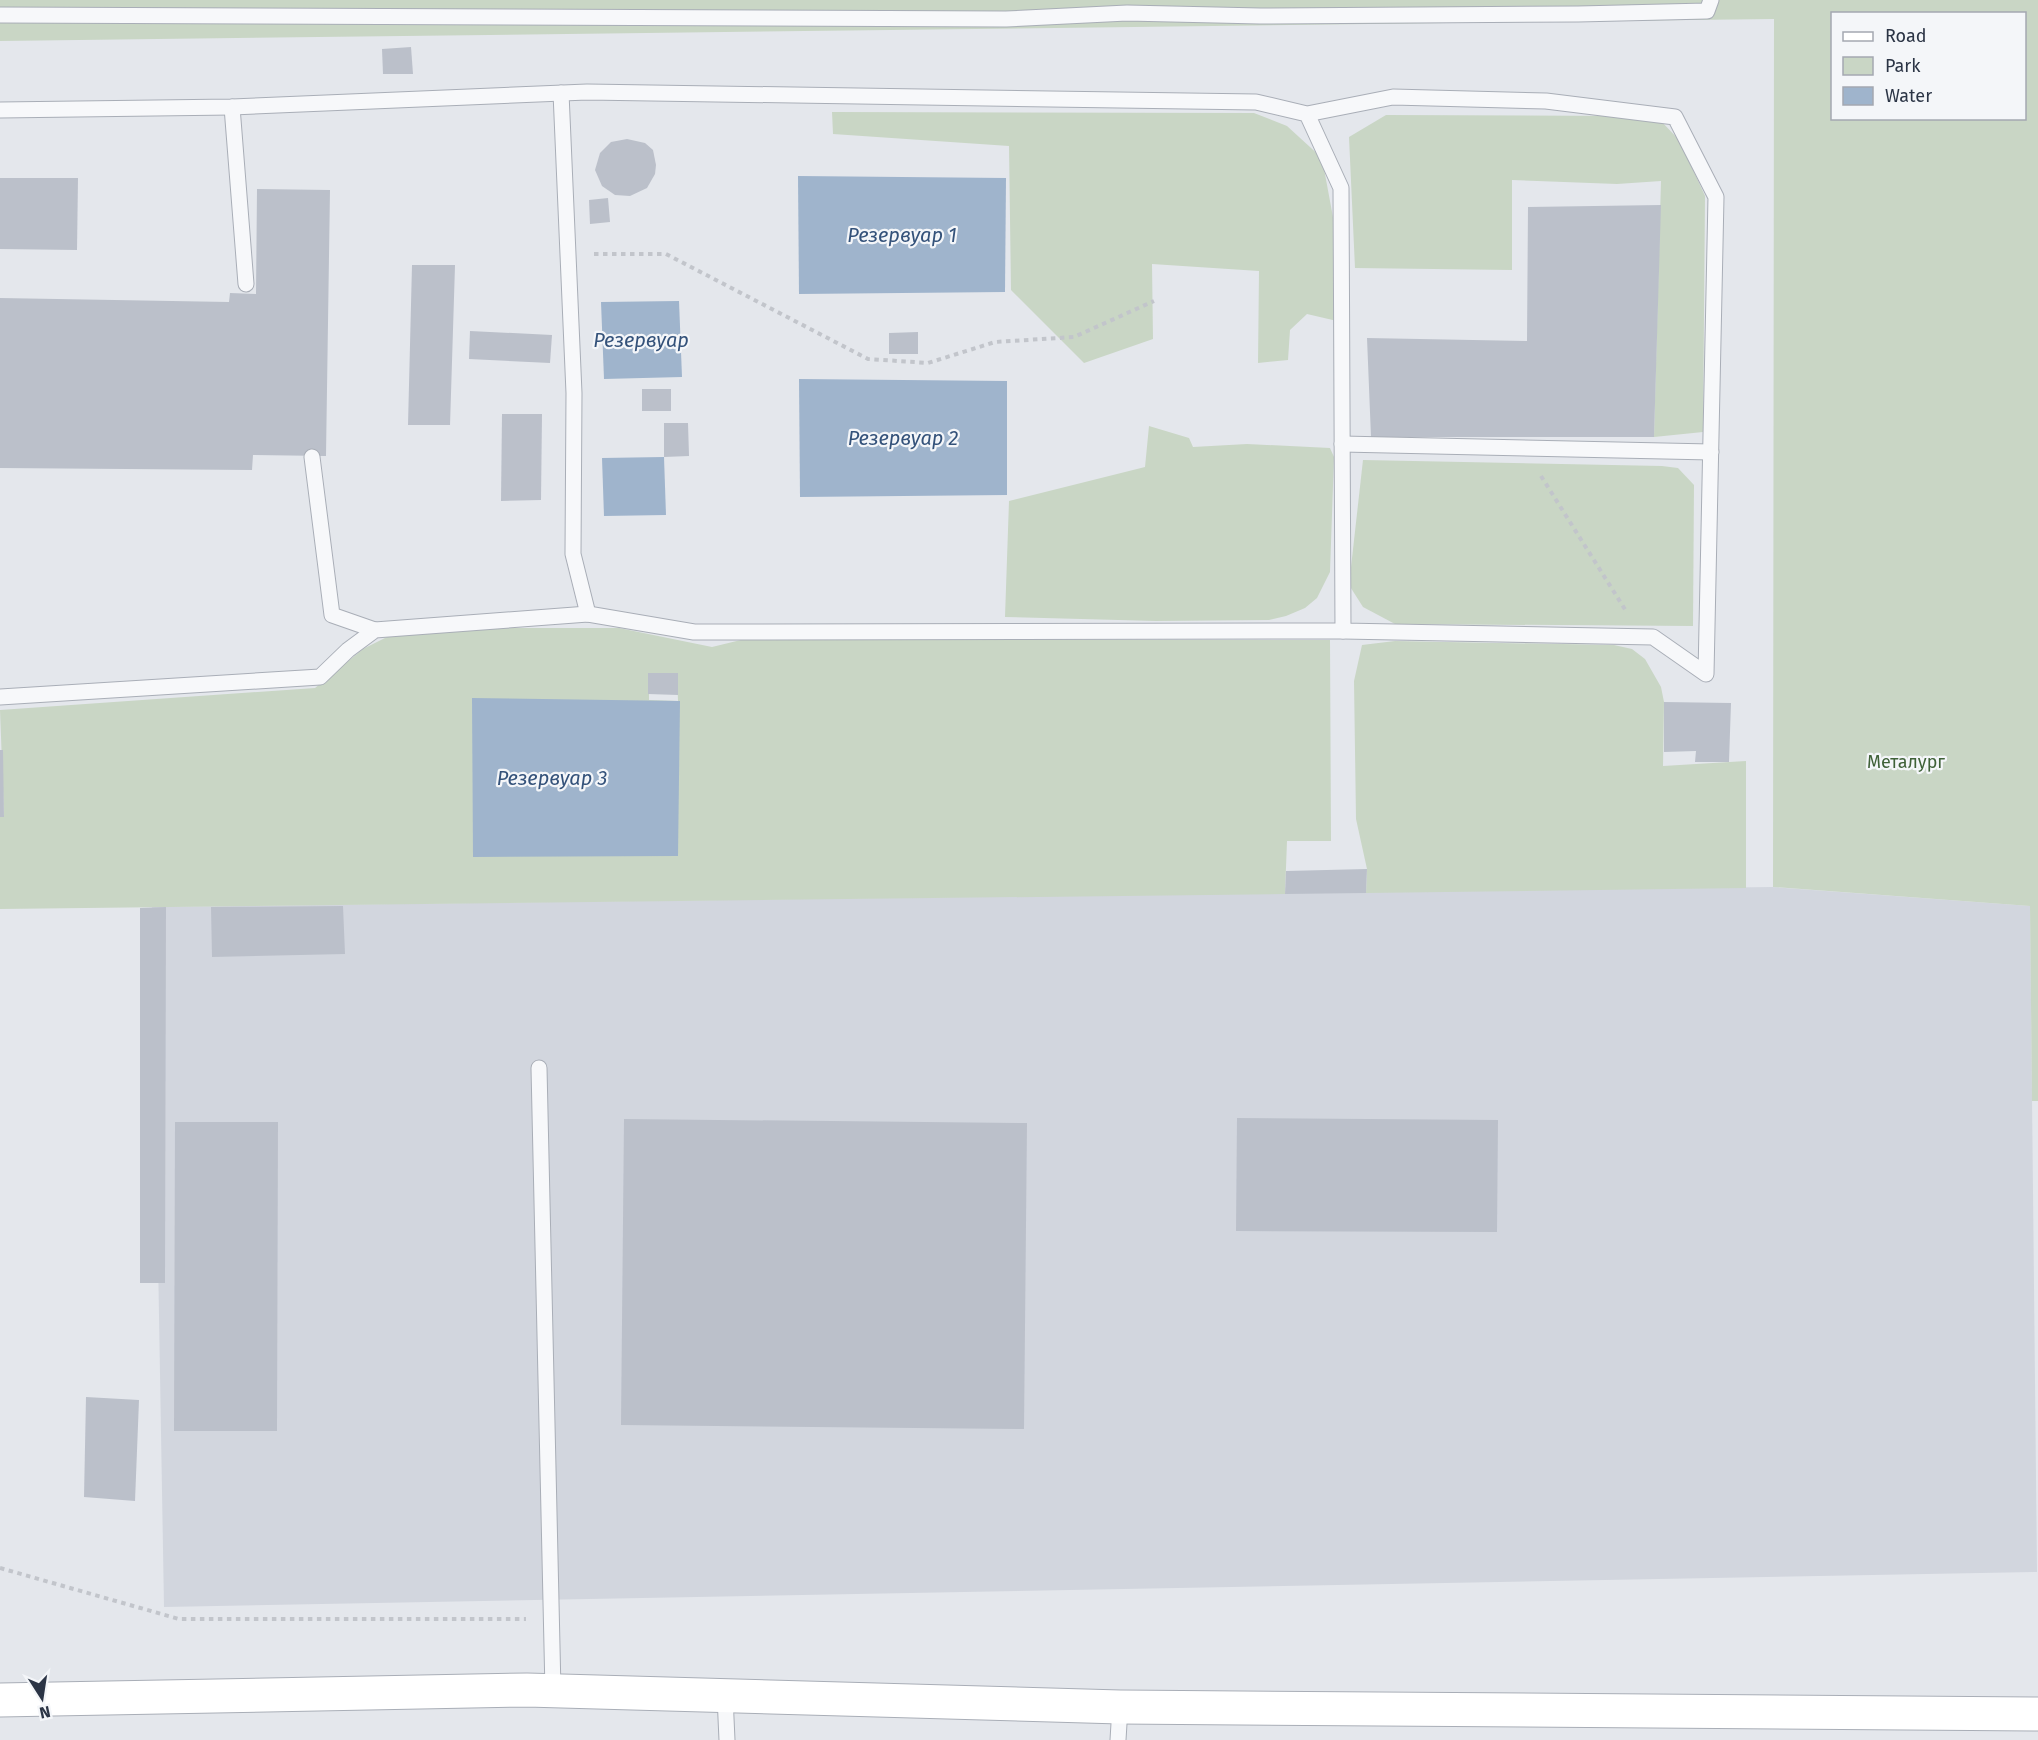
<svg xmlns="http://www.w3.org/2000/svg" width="2038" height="1740" font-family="'Fira Sans',sans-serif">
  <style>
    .built { fill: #d2d6de }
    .green { fill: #c9d6c5; fill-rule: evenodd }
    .water { fill: #9fb4cc }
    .building { fill: #bbc0ca }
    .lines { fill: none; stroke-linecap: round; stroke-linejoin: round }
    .lane-casing { stroke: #a9aeb7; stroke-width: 17 }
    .secondary-casing { stroke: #a9aeb7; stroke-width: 35 }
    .path { stroke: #c2c5cb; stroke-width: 4; stroke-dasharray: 4.5 4.5; stroke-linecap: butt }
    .lane { stroke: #f7f8fa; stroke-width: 15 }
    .secondary { stroke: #fff; stroke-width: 33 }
    .labels { text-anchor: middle; stroke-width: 4.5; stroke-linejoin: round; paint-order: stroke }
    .park-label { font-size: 18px; fill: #3f6138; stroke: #f4f6f9 }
    .water-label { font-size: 20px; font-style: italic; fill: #34527a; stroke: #f4f6f9 }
  </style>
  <rect width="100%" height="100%" fill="#e4e7ec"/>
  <path class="built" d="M1772,887L2030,906L2037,1572L164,1607L152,907Z"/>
  <g class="green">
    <path d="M0,0H2038V1101H2032L2030,906L1773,887L1774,19L0,41ZM1832,14H2024V118H1832Z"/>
    <path d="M832,112L1254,113L1287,126L1322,158L1335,228L1337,321L1307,314L1290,330L1288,360L1258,363L1259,271L1152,264L1153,339L1084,363L1011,290L1009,146L833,134Z"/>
    <path d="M1386,115L1619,116L1661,121L1680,141L1705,196L1703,432L1654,437L1661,181L1617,184L1512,180V270L1355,268L1349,137Z"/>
    <path d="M1149,426L1189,438L1193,447L1247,444L1330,448L1334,457L1330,572L1317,598L1305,608L1286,616L1269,620L1156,621L1005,617L1009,501L1145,467Z"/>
    <path d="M1363,460L1662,466L1678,468L1694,485L1693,626L1395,624L1363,607L1349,585Z"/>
    <path d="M512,628H619L712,647L745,639L1330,640L1331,841H1287L1285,894L0,909V814L4,816L0,710L315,688L363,649L391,635ZM649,673H677L678,701L649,700Z"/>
    <path d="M1395,641L1614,645L1632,649L1645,659L1661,687L1664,702L1663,766L1746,761V888L1366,893L1367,869L1356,819L1354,681L1362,645Z"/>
  </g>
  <g class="water">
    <path d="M798,176L1006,178L1005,292L799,294Z"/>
    <path d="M679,301L682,377L604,379L601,302Z"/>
    <path d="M799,379L1007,381V495L800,497Z"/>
    <path d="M664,457L666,515L604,516L602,458Z"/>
    <path d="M472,698L680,701L678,856L473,857Z"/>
  </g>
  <g class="building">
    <path d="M411,47L413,74H383L382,49Z"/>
    <path d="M627,139L645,143L653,150L656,165L655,174L647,188L630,196L615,195L602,186L595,170L600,153L611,142Z"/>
    <path d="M0,178H78L77,250L0,249Z"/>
    <path d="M257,189L330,190L326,456L253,455L252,470L0,468V298L229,302L230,293L256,294Z"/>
    <path d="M608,198L610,222L590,224L589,200Z"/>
    <path d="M1661,205L1654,437H1371L1367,338L1527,341L1528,207Z"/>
    <path d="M412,265H455L450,425H408Z"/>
    <path d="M470,331L552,335L550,363L469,359Z"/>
    <path d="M918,332V354H889V333Z"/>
    <rect x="642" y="389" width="29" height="22"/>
    <path d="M502,414H542L541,500L501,501Z"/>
    <path d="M664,423H688L689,456L664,457Z"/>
    <path d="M648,673H678V695L648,694Z"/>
    <path d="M1664,702L1731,703L1729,762H1695L1696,751L1664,752Z"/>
    <path d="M0,750H3L4,817H0Z"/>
    <path d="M1367,869L1366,893L1285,894L1286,871Z"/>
    <path d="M343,906L345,954L212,957L211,907Z"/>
    <path d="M166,907L165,1283H140V908Z"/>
    <path d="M1237,1118L1498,1120L1497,1232L1236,1231Z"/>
    <path d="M624,1119L1027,1123L1024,1429L621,1425Z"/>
    <path d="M175,1122H278L277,1431H174Z"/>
    <path d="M86,1397L139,1400L135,1501L84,1497Z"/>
  </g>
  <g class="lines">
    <g class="lane-casing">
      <g id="lane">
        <path d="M0,15L1006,19L1127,13L1260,16L1578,14L1707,11L1711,0"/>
        <path d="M561,93L574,393L573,554L588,614"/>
        <path d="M232,107L246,284"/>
        <path d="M0,110L232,107L587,92L1256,102L1307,114L1393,97L1546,101L1675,117L1716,197L1706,674L1653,637L1343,631L1341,188L1307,114"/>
        <path d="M1342,444L1711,452"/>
        <path d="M312,457L332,615L375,630"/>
        <path d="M0,697L320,677L348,650L375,630L588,614L694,632L1343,631"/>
        <path d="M539,1068L553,1691"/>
        <path d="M725,1696L727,1740"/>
        <path d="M1118,1740L1120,1707"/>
      </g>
    </g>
    <g class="secondary-casing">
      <path id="secondary" d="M0,1700L527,1690L1120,1707L2038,1714"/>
    </g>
    <g class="path">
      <path d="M594,254H666L868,359L928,363L995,342L1074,337L1154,301"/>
      <path d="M1541,476L1626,611"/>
      <path d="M0,1568L179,1619H526"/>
    </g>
    <use href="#lane" class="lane"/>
    <use href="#secondary" class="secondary"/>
  </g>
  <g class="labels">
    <g class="park-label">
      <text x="1906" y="768">Металург</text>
    </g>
    <g class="water-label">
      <text x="902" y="242">Резервуар 1</text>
      <text x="641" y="347">Резервуар</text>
      <text x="903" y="445">Резервуар 2</text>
      <text x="552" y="785">Резервуар 3</text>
    </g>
  </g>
  <rect x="1831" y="12" width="195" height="108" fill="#f4f6f9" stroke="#a4a8b1" stroke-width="1.5"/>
  <rect x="1843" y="32" width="30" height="9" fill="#ffffff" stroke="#a4a8b1" stroke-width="1.5"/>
  <text x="1885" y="42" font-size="18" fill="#2b3445">Road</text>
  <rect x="1843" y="57" width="30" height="18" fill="#c9d6c5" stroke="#a4a8b1" stroke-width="1.5"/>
  <text x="1885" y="72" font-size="18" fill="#2b3445">Park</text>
  <rect x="1843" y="87" width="30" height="18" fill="#9fb4cc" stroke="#a4a8b1" stroke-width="1.5"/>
  <text x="1885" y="102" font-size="18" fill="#2b3445">Water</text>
  <g transform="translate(42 1698) rotate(168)" stroke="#f4f6f9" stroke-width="4.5" paint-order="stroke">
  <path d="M0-4.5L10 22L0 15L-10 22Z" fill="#2b3445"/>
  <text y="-9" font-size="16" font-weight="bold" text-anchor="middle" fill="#2b3445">N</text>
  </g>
</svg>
